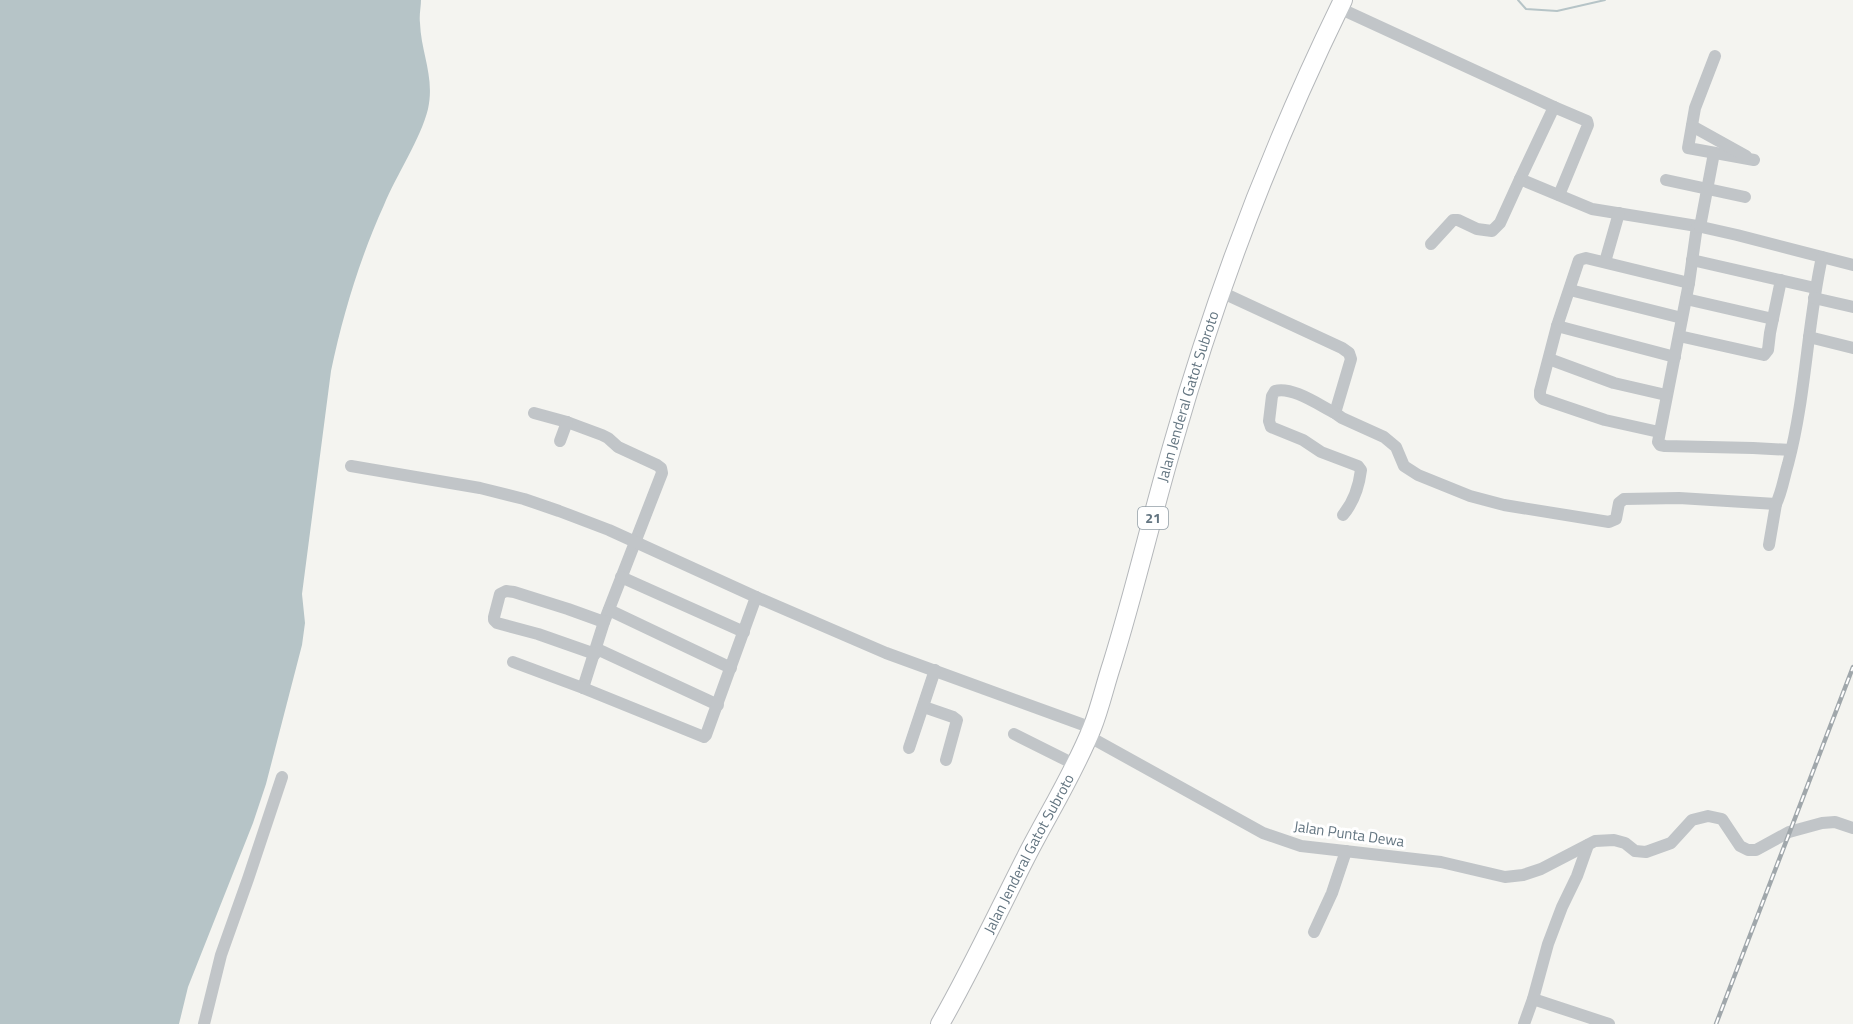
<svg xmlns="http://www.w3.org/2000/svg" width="1853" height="1024" font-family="'Titillium Web',sans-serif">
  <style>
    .water { fill: #b6c4c7 }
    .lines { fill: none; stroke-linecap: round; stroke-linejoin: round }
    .stream { stroke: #b6c4c7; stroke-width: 2 }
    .highway-casing { stroke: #b4b7ba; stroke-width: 20 }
    .minor { stroke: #c1c5c8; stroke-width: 12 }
    .highway { stroke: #fff; stroke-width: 18 }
    .rail-casing { stroke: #a0a7ab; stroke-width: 4.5 }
    .rail { stroke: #fff; stroke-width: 2; stroke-dasharray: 7; stroke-linecap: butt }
    .labels { text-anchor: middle; stroke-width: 6; stroke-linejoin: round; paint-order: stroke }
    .shield { fill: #fff; stroke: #929ea7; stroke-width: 1.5 }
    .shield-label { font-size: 14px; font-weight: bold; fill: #637581 }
    .street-label { font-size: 15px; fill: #637581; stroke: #fff }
  </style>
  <rect width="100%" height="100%" fill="#f4f4f0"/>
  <path class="water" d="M0,0H421C421,7 419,15 420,23C421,53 435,77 428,109C421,138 396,176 384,205C360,258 343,314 331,371L302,594L305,623L302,645L266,784L253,823L188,987L179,1024H0Z"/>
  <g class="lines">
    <path class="stream" d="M1518,0L1526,9L1557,11L1605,0"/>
    <g class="highway-casing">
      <g id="highway">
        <path id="s1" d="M940,1024C971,970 998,912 1026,857C1048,814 1074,773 1092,728C1100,708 1105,685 1112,664C1135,590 1152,515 1174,440C1217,289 1274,141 1343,0"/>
      </g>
    </g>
    <g class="minor">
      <path d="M1339,8L1554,107L1520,179L1592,209L1697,226L1737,235L1853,265"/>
      <path d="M1715,56L1695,108L1688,148L1754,160"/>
      <path d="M1554,107L1587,121L1588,125L1559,195"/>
      <path d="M1692,126L1746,156"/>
      <path d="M1666,180L1745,197"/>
      <path d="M1697,226L1689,283L1658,442L1660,445L1665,446L1753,448L1791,450"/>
      <path d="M1700,227L1714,153"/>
      <path d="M1431,244L1453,220H1458L1477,229L1492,231L1500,223L1520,179"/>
      <path d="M1692,260L1815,288"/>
      <path d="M1605,262L1619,213"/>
      <path d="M1570,290L1682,318"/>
      <path d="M1221,292L1342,348L1349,353L1351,359L1335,413L1342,418L1384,437L1396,447L1404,466L1418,475L1470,496L1504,505L1609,522L1616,519L1619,503L1624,499L1679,498L1776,504C1782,492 1784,477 1788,464C1806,396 1807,325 1822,257"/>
      <path d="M1814,298L1853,307"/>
      <path d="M1686,299L1773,319"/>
      <path d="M1557,326L1675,357"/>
      <path d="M1679,336L1764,355L1768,350L1770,333L1781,280"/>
      <path d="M1809,337L1853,348"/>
      <path d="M1549,359L1614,383L1666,395"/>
      <path d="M534,413L567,422L602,435L608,438L618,447L657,465L661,468L662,473L604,622L583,688"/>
      <path d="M1335,413C1319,405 1292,386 1275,391L1272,396L1269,421L1271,427L1303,440L1321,452L1358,466L1361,470C1359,486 1353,503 1343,515"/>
      <path d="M1659,432L1605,420L1543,399L1540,396V391L1557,326L1579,260L1586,258L1689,283"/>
      <path d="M560,441L567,422"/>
      <path d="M351,466L480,488L524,499L559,511L609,530L756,597L886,653L1092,728"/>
      <path d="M1769,545L1776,504"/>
      <path d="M621,577L744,632"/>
      <path d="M609,610L731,668"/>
      <path d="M597,649L718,705"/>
      <path d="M595,654L538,634L497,623L494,620V617L500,594L506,591L514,592L568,609L604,622"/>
      <path d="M513,662L583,688L704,737L706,735L756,597"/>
      <path d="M924,707L953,717L957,720L946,760"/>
      <path d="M1014,734L1076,765"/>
      <path d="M1088,736L1263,833L1301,846L1441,862L1505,877L1523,875L1541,869L1595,841L1614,840L1625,843L1635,851L1646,852L1671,843L1692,820L1708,816L1722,819L1740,846L1748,850H1756L1789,832L1822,823L1835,822L1853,828"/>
      <path d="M909,748L935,670"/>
      <path d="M1314,932L1332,893L1346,851"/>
      <path d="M1533,999L1609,1024"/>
      <path d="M204,1024L221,955L248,879L282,777"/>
      <path d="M1524,1024L1533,999L1548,944L1562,907L1577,876L1588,845"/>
    </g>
    <use href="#highway" class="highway"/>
    <g class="rail-casing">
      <path id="rail" d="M1716,1024L1853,667"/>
    </g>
    <use href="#rail" class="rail"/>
  </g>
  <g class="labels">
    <rect class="shield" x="1138" y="507" width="30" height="22" rx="4.5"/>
    <g class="shield-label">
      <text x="1153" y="523">21</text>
    </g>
    <g class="street-label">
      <text dy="5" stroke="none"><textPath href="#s1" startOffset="678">Jalan Jenderal Gatot Subroto</textPath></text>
      <text transform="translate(1349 834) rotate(8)" y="5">Jalan Punta Dewa</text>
      <text dy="5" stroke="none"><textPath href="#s1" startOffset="192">Jalan Jenderal Gatot Subroto</textPath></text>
    </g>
  </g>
</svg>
